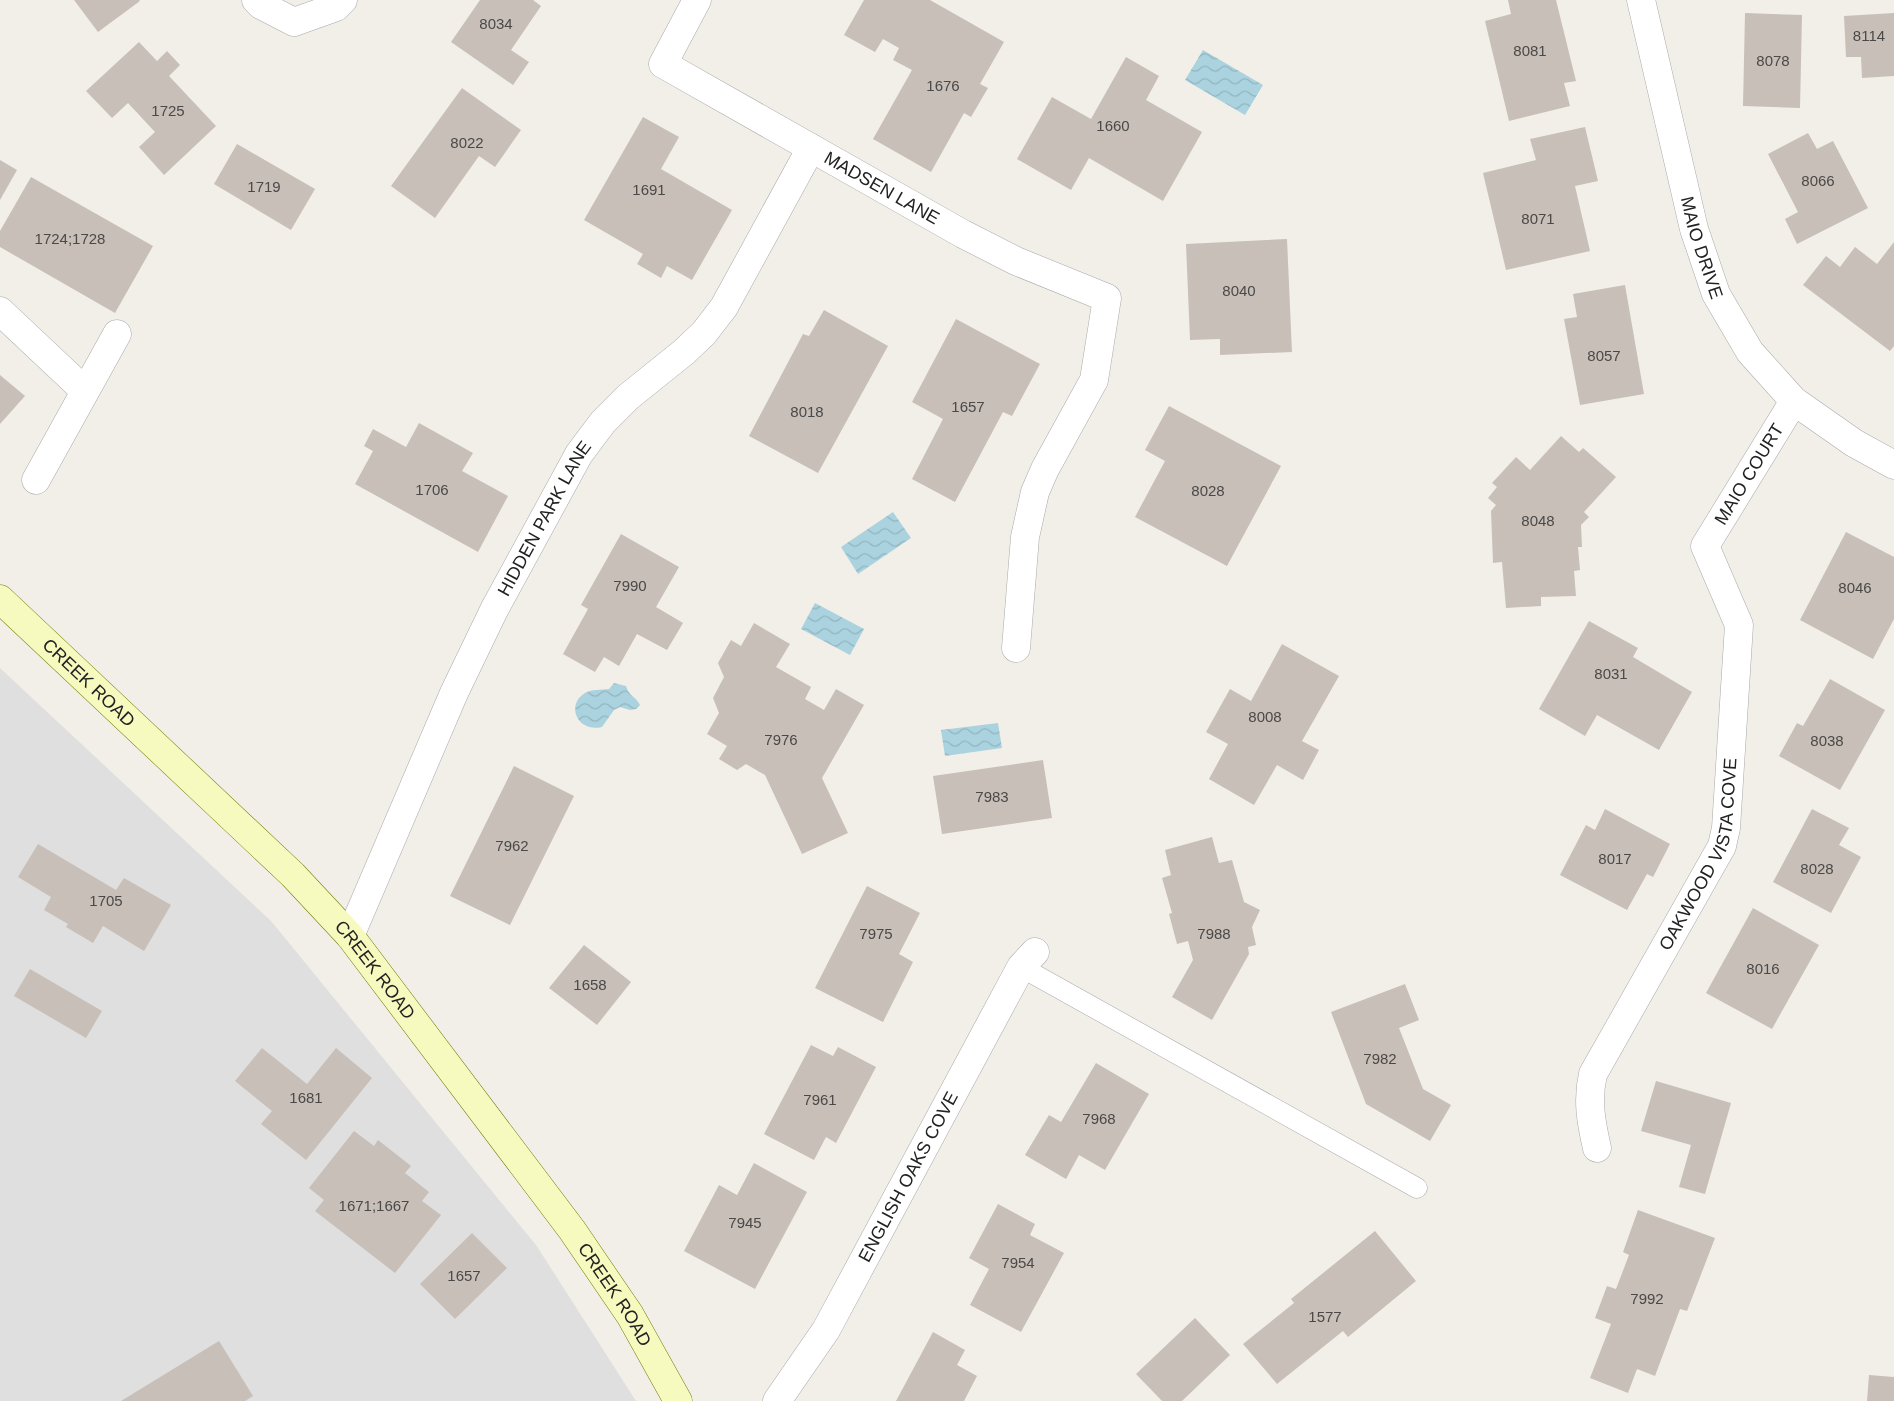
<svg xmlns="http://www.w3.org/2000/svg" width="1894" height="1401" font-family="Arial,sans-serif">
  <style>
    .residential { fill: #e0dfdf }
    .water { fill: url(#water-waves) }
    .building { fill: #c7bfb8 }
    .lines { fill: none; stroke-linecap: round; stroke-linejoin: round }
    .lane-casing { stroke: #a9a9a9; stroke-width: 21 }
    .street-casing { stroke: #a9a9a9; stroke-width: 29 }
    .secondary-casing { stroke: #707d05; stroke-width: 29 }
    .lane { stroke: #fff; stroke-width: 20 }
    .street { stroke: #fff; stroke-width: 28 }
    .secondary { stroke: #f7fabf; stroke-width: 28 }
    .labels { text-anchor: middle; stroke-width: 5; stroke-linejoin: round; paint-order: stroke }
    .number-label { font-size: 15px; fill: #4b4948 }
    .street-label { font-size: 18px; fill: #222; stroke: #fff }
  </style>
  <defs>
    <pattern id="water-waves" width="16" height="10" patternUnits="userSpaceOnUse" patternTransform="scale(1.25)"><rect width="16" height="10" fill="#aad3df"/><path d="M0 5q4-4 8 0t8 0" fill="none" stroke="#92b5bf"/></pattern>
  </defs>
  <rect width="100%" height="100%" fill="#f2efe9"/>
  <path class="residential" d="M0,668L271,921L536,1245L636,1401H0Z"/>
  <g class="water">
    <path d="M1203,50L1263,85L1245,115L1185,80Z"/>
    <path d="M893,512L911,538L858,574L841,547Z"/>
    <path d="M815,603L864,629L850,655L801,629Z"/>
    <path d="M614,683L626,686C630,698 636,696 640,705L636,709L630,710L620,707L614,710L602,727C578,733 565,705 585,693C592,689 601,690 609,689Z"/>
    <path d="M998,723L1002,748L945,756L941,730Z"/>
  </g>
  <g class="building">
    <path d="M74,0H139L140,1L98,32Z"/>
    <path d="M480,0H533L541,6L511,50L529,62L513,85L451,42Z"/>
    <path d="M864,0H930L1004,42L980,84L988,88L971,117L964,113L931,172L873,139L912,70L893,60L899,48L883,39L875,52L844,35Z"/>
    <path d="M1508,0H1556L1576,81L1564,83L1570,106L1509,121L1485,21L1511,14Z"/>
    <path d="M1745,13L1802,15L1800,108L1743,106Z"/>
    <path d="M1894,13V76L1862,78L1861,57H1846L1844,16Z"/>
    <path d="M139,42L157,61L167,51L180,65L169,76L216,126L164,175L139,147L155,132L128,103L112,118L86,91Z"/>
    <path d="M1126,57L1159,76L1146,100L1202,132L1163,201L1089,158L1071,190L1017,159L1052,97L1091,119Z"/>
    <path d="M462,88L521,130L495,167L479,156L435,218L391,186Z"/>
    <path d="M643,117L679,137L661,169L732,210L692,280L667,266L661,278L637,264L643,254L584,220Z"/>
    <path d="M1585,127L1598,181L1575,186L1590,251L1506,270L1483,173L1536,160L1530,139Z"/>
    <path d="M1808,133L1817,149L1833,141L1868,208L1797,244L1785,219L1798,212L1768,154Z"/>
    <path d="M237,144L315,189L291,230L214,184Z"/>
    <path d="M0,160L17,170L0,200Z"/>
    <path d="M31,177L153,246L115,313L0,247V231Z"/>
    <path d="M1287,239L1292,352L1220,355V339L1190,340L1186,244Z"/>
    <path d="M1894,242V346L1890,351L1803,285L1826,256L1840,267L1855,247L1877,264Z"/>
    <path d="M1625,285L1644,394L1580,405L1564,319L1577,317L1573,294Z"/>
    <path d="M824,310L888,346L818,473L749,436L803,334L809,336Z"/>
    <path d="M956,319L1040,364L1012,416L1003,412L955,502L912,479L943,419L912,402Z"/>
    <path d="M0,375L25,396L0,424Z"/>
    <path d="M1169,406L1281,466L1227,566L1135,517L1165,461L1145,450Z"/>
    <path d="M419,423L473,453L462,471L508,496L478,552L355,484L373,451L364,446L373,429L406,447Z"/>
    <path d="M1561,436L1579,452L1583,448L1616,477L1584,512L1589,517L1581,525L1582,547H1578L1580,570L1574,571L1576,596L1541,597V606L1506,608L1502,562L1493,563L1491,511L1496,505L1488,498L1497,487L1492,483L1516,457L1530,470Z"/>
    <path d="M1846,532L1894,557V619L1873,659L1800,620Z"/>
    <path d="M621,534L679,567L656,607L683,623L667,650L637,634L619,666L604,657L595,672L563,654L588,609L581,605Z"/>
    <path d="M1589,621L1638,648L1633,657L1692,692L1659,750L1597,715L1585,736L1539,709Z"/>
    <path d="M754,623L790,644L776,667L811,687L805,699L824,710L836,689L864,705L822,778L848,833L802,854L765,775L746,764L737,770L719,759L727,746L707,734L719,713L713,698L724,677L718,663L731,640L741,646Z"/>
    <path d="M1282,644L1339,676L1302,741L1319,750L1303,780L1277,765L1254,805L1209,779L1228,744L1206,732L1230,689L1251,701Z"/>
    <path d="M1830,679L1885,710L1840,790L1779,756L1797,723L1803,726Z"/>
    <path d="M1043,760L1052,818L942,834L933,776Z"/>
    <path d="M514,766L574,796L510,925L450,896Z"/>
    <path d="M1605,809L1670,844L1653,877L1647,874L1627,910L1560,875L1586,825L1595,830Z"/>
    <path d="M1812,809L1849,828L1839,845L1861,857L1831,913L1773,882Z"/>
    <path d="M1212,837L1219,863L1232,860L1244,902L1260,910L1252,927L1256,945L1248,947L1249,954L1212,1020L1172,997L1193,960L1188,941L1177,944L1169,914L1172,913L1162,878L1171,875L1165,850Z"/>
    <path d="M38,844L116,890L124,878L171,905L144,951L103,926L93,943L66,927L68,924L44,910L51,897L18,877Z"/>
    <path d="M867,886L920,913L899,954L913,962L883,1022L815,988Z"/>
    <path d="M1753,908L1819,945L1772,1029L1706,993Z"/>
    <path d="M584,945L631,982L597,1025L549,988Z"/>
    <path d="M30,969L102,1011L86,1038L14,996Z"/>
    <path d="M1405,984L1419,1020L1399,1028L1423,1089L1451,1105L1430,1141L1366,1104L1331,1012Z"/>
    <path d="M811,1045L833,1056L838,1047L876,1067L836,1143L826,1137L814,1160L764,1134Z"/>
    <path d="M262,1048L307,1084L336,1048L372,1078L306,1160L261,1124L272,1111L235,1081Z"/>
    <path d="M1096,1063L1149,1094L1105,1170L1079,1155L1066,1179L1025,1155L1049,1115L1061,1122Z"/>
    <path d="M1656,1081L1731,1103L1705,1194L1679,1187L1691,1145L1641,1131Z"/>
    <path d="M354,1131L374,1146L378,1140L411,1166L405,1173L429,1192L422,1201L441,1215L395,1273L315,1211L324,1200L309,1188Z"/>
    <path d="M754,1163L807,1192L755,1289L684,1251L719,1185L737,1195Z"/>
    <path d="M998,1204L1035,1224L1030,1235L1064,1253L1021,1332L970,1305L989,1269L969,1258Z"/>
    <path d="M1638,1210L1715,1238L1687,1311L1680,1309L1655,1376L1637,1369L1628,1393L1590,1378L1611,1324L1595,1318L1607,1286L1616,1289L1629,1255L1623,1252Z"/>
    <path d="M1375,1231L1416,1281L1348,1337L1343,1331L1277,1384L1243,1344L1294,1303L1291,1299Z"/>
    <path d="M472,1233L507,1268L455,1319L420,1284Z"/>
    <path d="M1195,1318L1230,1355L1182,1401H1162L1136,1374Z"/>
    <path d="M933,1332L965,1350L957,1365L977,1376L964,1401H896Z"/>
    <path d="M219,1341L253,1396L245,1401H121Z"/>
    <path d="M1869,1375L1894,1377V1401H1867Z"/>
  </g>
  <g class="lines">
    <g class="lane-casing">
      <path id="lane" d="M1021,967L1417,1188"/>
    </g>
    <g class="street-casing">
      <g id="street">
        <path d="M256,0L261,5L294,22L336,7L343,0"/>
        <path id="s1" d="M697,0L663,64L963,234L1016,261L1107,298L1094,380L1045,469L1035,492L1025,537L1016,648"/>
        <path id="s2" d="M1641,0L1694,229L1716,294L1750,352L1794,401L1854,443L1894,465"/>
        <path d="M0,311L85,391"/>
        <path d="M36,480L117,334"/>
        <path id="s3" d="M350,936L454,693L494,610L579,454L603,422L628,397L684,352L704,333L724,307L811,148"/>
        <path id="s4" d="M1597,1148C1591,1122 1587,1100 1593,1074L1722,846L1726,828L1739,625L1705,546L1794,401"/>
        <path id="s5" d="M777,1401L826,1330L1021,967L1035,952"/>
      </g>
    </g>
    <g class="secondary-casing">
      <g id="secondary">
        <path id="s6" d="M0,599L293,875L350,936L572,1230L630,1315L678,1401"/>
      </g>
    </g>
    <use href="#lane" class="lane"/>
    <use href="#street" class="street"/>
    <use href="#secondary" class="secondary"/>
  </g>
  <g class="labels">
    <g class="number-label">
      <text x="496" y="29">8034</text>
      <text x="1869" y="41">8114</text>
      <text x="1530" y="56">8081</text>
      <text x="1773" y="66">8078</text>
      <text x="943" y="91">1676</text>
      <text x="168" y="116">1725</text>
      <text x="1113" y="131">1660</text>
      <text x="467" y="148">8022</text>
      <text x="1818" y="186">8066</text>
      <text x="264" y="192">1719</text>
      <text x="649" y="195">1691</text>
      <text x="1538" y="224">8071</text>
      <text x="70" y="244">1724;1728</text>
      <text x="1239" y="296">8040</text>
      <text x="1604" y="361">8057</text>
      <text x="968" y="412">1657</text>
      <text x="807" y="417">8018</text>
      <text x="432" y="495">1706</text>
      <text x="1208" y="496">8028</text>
      <text x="1538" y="526">8048</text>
      <text x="630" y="591">7990</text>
      <text x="1855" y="593">8046</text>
      <text x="1611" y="679">8031</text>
      <text x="1265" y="722">8008</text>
      <text x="781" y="745">7976</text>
      <text x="1827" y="746">8038</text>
      <text x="992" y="802">7983</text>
      <text x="512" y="851">7962</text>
      <text x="1615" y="864">8017</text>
      <text x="1817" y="874">8028</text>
      <text x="106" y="906">1705</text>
      <text x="876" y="939">7975</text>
      <text x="1214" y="939">7988</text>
      <text x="1763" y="974">8016</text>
      <text x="590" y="990">1658</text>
      <text x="1380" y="1064">7982</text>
      <text x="306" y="1103">1681</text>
      <text x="820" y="1105">7961</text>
      <text x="1099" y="1124">7968</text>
      <text x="374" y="1211">1671;1667</text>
      <text x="745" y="1228">7945</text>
      <text x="1018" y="1268">7954</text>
      <text x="464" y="1281">1657</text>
      <text x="1647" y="1304">7992</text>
      <text x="1325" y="1322">1577</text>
    </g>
    <g class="street-label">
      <text dy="6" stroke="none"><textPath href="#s1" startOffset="324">MADSEN LANE</textPath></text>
      <text dy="6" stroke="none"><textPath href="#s2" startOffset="255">MAIO DRIVE</textPath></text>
      <text dy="6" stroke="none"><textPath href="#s4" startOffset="729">MAIO COURT</textPath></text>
      <text dy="6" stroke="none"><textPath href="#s3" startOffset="461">HIDDEN PARK LANE</textPath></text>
      <text dy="6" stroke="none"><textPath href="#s6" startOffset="122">CREEK ROAD</textPath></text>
      <text dy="6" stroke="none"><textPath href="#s4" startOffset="322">OAKWOOD VISTA COVE</textPath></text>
      <text dy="6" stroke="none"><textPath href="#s6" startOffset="528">CREEK ROAD</textPath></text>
      <text dy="6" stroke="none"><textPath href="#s5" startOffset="260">ENGLISH OAKS COVE</textPath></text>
      <text dy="6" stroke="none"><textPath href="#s6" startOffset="932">CREEK ROAD</textPath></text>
    </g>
  </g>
</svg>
